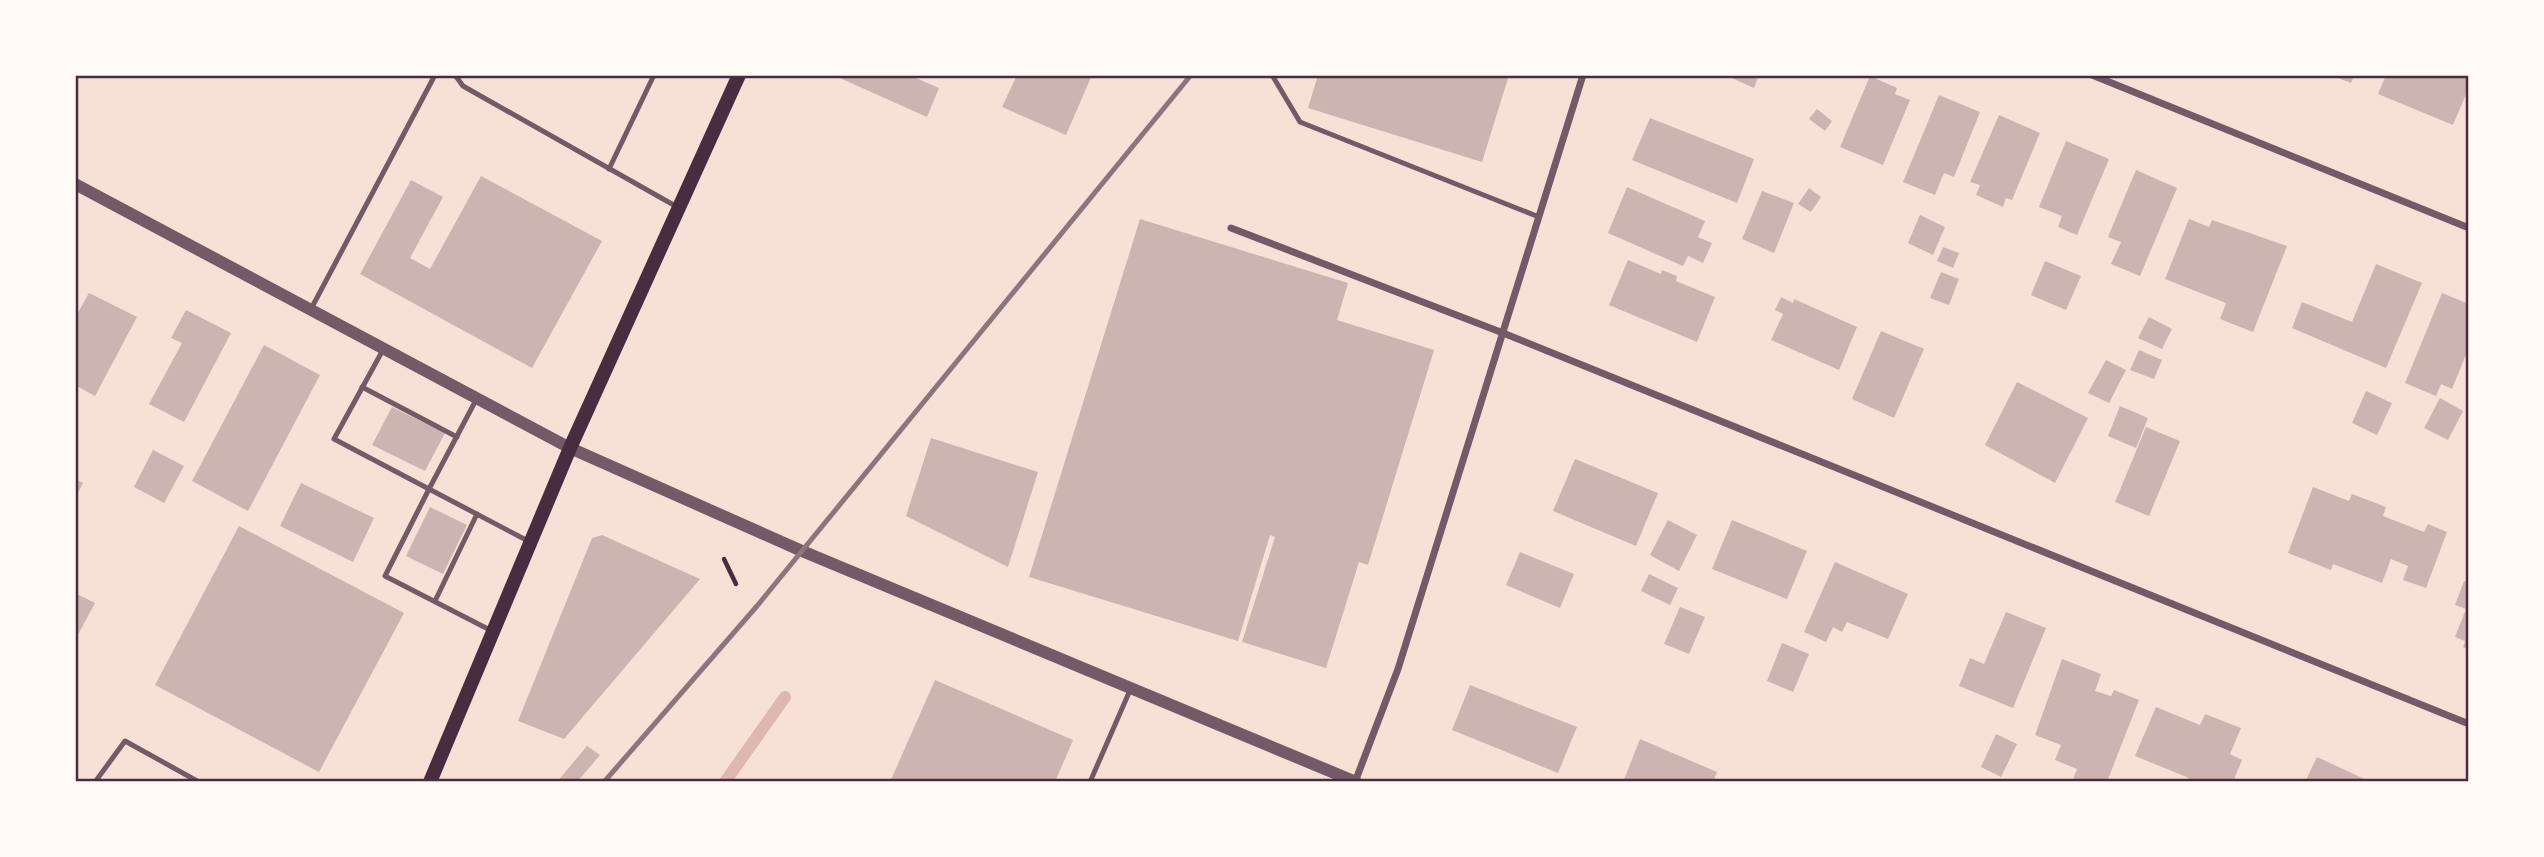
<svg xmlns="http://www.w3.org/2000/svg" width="2544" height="857" font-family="'Crimson Pro',serif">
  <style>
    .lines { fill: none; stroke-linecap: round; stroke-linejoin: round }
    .stream { stroke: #dcb8b0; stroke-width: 12 }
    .building { fill: #ccb4b1 }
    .path { stroke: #4a2c40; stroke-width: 4.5 }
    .service { stroke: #755966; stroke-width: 5 }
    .minor { stroke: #755966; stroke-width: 7 }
    .tertiary { stroke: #755966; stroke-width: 12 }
    .secondary { stroke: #4a2c40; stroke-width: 14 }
    .rail { stroke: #8f747c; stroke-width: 5 }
    .neatline { fill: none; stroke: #4a2c40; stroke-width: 2.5 }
  </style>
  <rect width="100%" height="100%" fill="#f7e1d7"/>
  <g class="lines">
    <path class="stream" d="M725,782L785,697"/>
  </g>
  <g class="building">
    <path d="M833,75H909L939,88L927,117Z"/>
    <path d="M1017,75H1092L1066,135L1002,107Z"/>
    <path d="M1318,75H1509L1482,162L1308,108Z"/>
    <path d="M1725,75H1759L1754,88Z"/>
    <path d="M2330,75H2354L2351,83Z"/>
    <path d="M2386,75H2465L2469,77V87L2453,125L2378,94Z"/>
    <path d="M1870,76L1897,88L1895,94L1910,100L1883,165L1840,147Z"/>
    <path d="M1939,95L1980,112L1954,177L1944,173L1935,195L1903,182Z"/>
    <path d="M1817,109L1832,121L1825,131L1809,119Z"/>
    <path d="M1999,115L2040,133L2012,200L2006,198L2003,207L1976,195L1980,185L1970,182Z"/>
    <path d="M1650,118L1754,159L1737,203L1632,160Z"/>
    <path d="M2066,141L2109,159L2077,235L2058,227L2062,216L2039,207Z"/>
    <path d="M2136,170L2177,188L2140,276L2111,264L2121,242L2108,237Z"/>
    <path d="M481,176L602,241L532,368L360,274L411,180L443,197L410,258L430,269Z"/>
    <path d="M1627,187L1705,221L1698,237L1712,243L1703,263L1688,256L1683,266L1608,233Z"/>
    <path d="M1809,188L1821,197L1811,212L1798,204Z"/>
    <path d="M1762,191L1794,203L1774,253L1742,239Z"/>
    <path d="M1920,215L1945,227L1933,255L1908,243Z"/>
    <path d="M1140,219L1348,283L1337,320L1434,350L1368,565L1359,562L1326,668L1242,642L1275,537L1270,535L1238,641L1029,577Z"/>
    <path d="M2189,219L2209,227L2212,220L2287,246L2253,332L2220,319L2226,303L2165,279Z"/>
    <path d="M1943,247L1959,253L1953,268L1937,261Z"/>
    <path d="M1628,260L1661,274L1662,270L1677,276L1676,281L1715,297L1697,342L1609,305Z"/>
    <path d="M2045,261L2081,276L2066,310L2031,295Z"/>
    <path d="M2376,264L2422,283L2386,368L2292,328L2302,302L2352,322Z"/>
    <path d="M1941,272L1959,279L1949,305L1930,298Z"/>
    <path d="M89,293L137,317L95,396L75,385V318Z"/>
    <path d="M2442,293L2469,304V347L2452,389L2441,384L2436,396L2405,383Z"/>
    <path d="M1781,297L1793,303L1794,299L1857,327L1839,370L1771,340L1783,314L1775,310Z"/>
    <path d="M186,310L231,333L184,422L149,404L182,343L171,338Z"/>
    <path d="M2149,317L2172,329L2162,349L2138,338Z"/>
    <path d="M1881,331L1924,349L1894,418L1852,399Z"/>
    <path d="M264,345L320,375L248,511L192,481Z"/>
    <path d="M2139,350L2162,360L2154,379L2130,370Z"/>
    <path d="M2106,360L2126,370L2109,403L2088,393Z"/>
    <path d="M2017,382L2088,418L2055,483L1985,445Z"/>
    <path d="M2366,391L2392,403L2377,435L2352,423Z"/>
    <path d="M2440,398L2463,411L2448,440L2424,428Z"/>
    <path d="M2120,406L2148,418L2136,448L2108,436Z"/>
    <path d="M392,407L445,433L425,471L372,445Z"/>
    <path d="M2146,427L2180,441L2149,516L2115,502Z"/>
    <path d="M931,438L1038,472L1008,567L906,516Z"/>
    <path d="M153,450L184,466L164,503L134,487Z"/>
    <path d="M1575,459L1658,493L1636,546L1553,511Z"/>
    <path d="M75,479L83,483L75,498Z"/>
    <path d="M301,483L374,518L353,562L280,526Z"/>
    <path d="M2313,487L2349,501L2352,494L2386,507L2383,516L2424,532L2428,524L2447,532L2426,588L2403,580L2408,566L2391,559L2382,583L2333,564L2331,570L2288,553Z"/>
    <path d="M430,507L467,525L443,574L406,556Z"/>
    <path d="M1668,520L1697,535L1679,571L1650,555Z"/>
    <path d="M1732,520L1807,551L1787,599L1712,569Z"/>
    <path d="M239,526L404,613L319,772L155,685Z"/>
    <path d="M602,535L700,579L564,739L518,721L592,538Z"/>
    <path d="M1520,552L1574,574L1560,608L1506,585Z"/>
    <path d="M1835,562L1908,594L1888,639L1847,622L1842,632L1833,627L1826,642L1804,632Z"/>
    <path d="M1649,574L1678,588L1670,605L1641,591Z"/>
    <path d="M2464,581L2469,583V650L2463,647L2465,641L2455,637L2466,609L2455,605Z"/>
    <path d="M75,593L95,603L75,640Z"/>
    <path d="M1680,607L1705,617L1689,654L1664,644Z"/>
    <path d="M2006,612L2046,628L2013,708L1959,686L1970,658L1984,664Z"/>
    <path d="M1782,643L1809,654L1793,692L1767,681Z"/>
    <path d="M2062,659L2101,674L2095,691L2111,696L2114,690L2139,700L2107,782L2073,780L2077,769L2055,760L2061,745L2035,735Z"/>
    <path d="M935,680L1073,740L1055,782H890Z"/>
    <path d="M1470,685L1577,727L1558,773L1452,730Z"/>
    <path d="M2156,707L2200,725L2205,714L2241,728L2230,754L2242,760L2233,782H2187L2189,778L2135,756Z"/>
    <path d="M1996,734L2017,744L2001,777L1981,767Z"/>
    <path d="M1640,739L1717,772L1713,782H1623Z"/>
    <path d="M587,746L600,755L577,782H557Z"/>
    <path d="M2317,757L2371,782H2305Z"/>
  </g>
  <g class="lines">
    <path class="path" d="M724,559L736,584"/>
    <g class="service">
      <path d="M455,75L463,86L679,208"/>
      <path d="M1272,75L1300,122L1539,217"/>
      <path d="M609,169L654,75"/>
      <path d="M311,309L435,75"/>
      <path d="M384,348L334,439L429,489L476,400"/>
      <path d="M362,387L457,437"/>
      <path d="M435,601L477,514"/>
      <path d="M490,630L385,576L429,489L530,542"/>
      <path d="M95,782L125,741L199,782"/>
      <path d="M1090,782L1131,688"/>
    </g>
    <g class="minor">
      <path d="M2092,75L2469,228"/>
      <path d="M1231,228L1503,333L2469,724"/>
      <path d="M1355,782L1398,669L1583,75"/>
    </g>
    <path class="tertiary" d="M75,184L570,448L802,551L1356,782"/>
    <path class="secondary" d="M430,782L570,448L739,75"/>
    <path class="rail" d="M604,782L757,606L1191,75"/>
  </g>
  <rect width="2544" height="857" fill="none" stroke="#fffaf5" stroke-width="154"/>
  <rect x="77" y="77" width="2390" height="703" class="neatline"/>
</svg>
